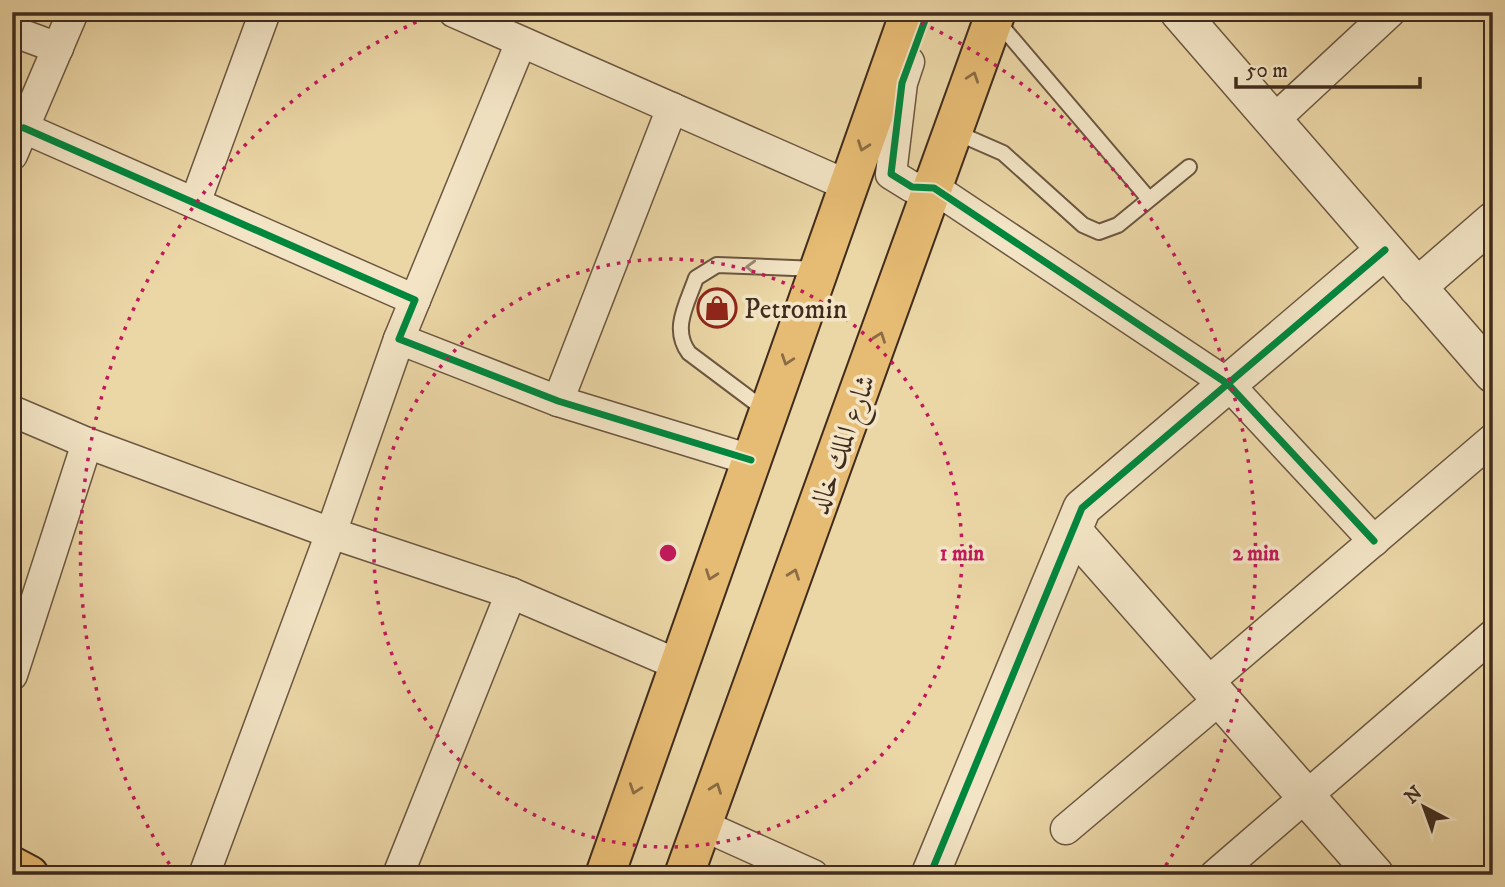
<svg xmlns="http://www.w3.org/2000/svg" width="1505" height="887" font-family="'IM FELL DW Pica',Amiri,serif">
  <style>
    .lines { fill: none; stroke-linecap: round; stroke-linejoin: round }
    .service-casing { stroke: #6b5640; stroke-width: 18 }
    .minor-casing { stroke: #6b5640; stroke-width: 33 }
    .tertiary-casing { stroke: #6b5640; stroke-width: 40 }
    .primary-casing { stroke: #402c1e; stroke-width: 42 }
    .service { stroke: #f2e4c5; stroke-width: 14 }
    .minor { stroke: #f2e4c5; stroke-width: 30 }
    .tertiary { stroke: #f2e4c5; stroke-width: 37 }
    .primary { stroke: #e6bb73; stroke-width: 38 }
    .cycleway-casing { stroke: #f2e4c5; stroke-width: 11 }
    .cycleway { stroke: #00873e; stroke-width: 7 }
    .oneway { stroke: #8b6c44 }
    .oneway2 { stroke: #998872 }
    .ring { fill: none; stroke: #c2185b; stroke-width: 3.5; stroke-dasharray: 3.5 7 }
    .labels { text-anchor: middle; stroke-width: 7; stroke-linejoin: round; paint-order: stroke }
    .poi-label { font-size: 28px; fill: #402c1e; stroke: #f2e4c5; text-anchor: start }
    .street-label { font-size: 28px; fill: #402c1e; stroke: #f2e4c5 }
    .centre { fill: #c2185b; stroke: #f2e4c5; stroke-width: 3.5 }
    .ring-label { font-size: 21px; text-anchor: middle; font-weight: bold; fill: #c2185b; stroke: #f2e4c5; stroke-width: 7; stroke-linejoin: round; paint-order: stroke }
  </style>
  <rect width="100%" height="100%" fill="#ebd6a6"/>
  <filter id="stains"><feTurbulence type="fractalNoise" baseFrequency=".00286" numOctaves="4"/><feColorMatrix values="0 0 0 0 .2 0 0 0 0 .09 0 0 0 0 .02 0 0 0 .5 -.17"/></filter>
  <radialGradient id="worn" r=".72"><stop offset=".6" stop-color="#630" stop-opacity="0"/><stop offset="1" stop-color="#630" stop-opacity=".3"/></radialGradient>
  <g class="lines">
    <g class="service-casing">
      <g id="service">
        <path d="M998,22L1149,199"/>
        <path d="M955,132L1003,153L1083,225L1099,232L1118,225L1189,167"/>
        <path d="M765,410L689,353C671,329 687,304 696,278L717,265L818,269"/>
      </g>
    </g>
    <g class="minor-casing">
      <g id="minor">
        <path d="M454,12L849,186"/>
        <path d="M12,31L58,48"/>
        <path d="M909,62L902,83L891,174L912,187L934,188L1228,384L1374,541"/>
        <path d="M1275,119L1390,12"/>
        <path d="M24,128L415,300L399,339L558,401L751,460"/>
        <path d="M12,155L73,12"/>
        <path d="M195,203L265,12"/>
        <path d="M415,300L521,42"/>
        <path d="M558,401L672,108"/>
        <path d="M12,411L87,443L331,533L511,593L679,665"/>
        <path d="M12,675L87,443"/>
        <path d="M1207,683L1493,439"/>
        <path d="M702,825L813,875"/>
        <path d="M1066,829L1220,699"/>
        <path d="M204,875L331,533L399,339"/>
        <path d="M398,875L511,593"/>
        <path d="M1215,875L1493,635"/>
      </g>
    </g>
    <g class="tertiary-casing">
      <g id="tertiary">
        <path d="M1179,12L1493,374"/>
        <path d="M1417,287L1493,221"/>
        <path d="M1073,531L1375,875"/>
        <path d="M930,875L1082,508L1385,250"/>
      </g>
    </g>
    <g class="primary-casing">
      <g id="primary">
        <path d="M12,866L29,875"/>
        <path d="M605,875L910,12"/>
        <path d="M684,875L996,12"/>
      </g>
    </g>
    <use href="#service" class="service"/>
    <use href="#minor" class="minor"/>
    <use href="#tertiary" class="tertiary"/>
    <use href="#primary" class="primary"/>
    <g class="cycleway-casing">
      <g id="cycleway">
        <path d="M928,12L902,83L891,174L912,187L934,188L1228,384L1374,541"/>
        <path d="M24,128L415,300L399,339L558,401L751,460"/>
        <path d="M930,875L1082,508L1385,250"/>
      </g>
    </g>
    <use href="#cycleway" class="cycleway"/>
  </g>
  <defs><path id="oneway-chevron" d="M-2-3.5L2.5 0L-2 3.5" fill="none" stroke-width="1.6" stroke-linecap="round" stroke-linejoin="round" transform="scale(1.75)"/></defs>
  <g class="oneway">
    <use href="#oneway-chevron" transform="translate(973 77) rotate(-71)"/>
    <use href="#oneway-chevron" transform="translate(863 146) rotate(110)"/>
    <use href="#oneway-chevron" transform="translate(880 337) rotate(-70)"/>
    <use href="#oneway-chevron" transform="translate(787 360) rotate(109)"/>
    <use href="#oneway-chevron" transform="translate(794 574) rotate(-70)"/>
    <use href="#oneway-chevron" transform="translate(711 575) rotate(110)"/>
    <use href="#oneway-chevron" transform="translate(716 788) rotate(-70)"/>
    <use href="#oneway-chevron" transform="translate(635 789) rotate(109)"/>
  </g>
  <use class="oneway2" href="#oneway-chevron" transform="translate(751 267) rotate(-178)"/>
  <g class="ring">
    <circle cx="668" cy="553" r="294"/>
    <path d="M175 873A588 588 0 0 1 434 14M902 14A588 588 0 0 1 1161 873"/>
  </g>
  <defs>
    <g id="shop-ring" transform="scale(2.0125)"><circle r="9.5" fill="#f2e4c5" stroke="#8f2418" stroke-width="1.5"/><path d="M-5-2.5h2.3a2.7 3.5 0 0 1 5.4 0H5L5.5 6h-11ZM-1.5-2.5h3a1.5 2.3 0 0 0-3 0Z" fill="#8f2418"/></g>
  </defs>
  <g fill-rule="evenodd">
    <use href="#shop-ring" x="717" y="308"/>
  </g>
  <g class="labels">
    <g class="poi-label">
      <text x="744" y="318">Petromin</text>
    </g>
    <g class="street-label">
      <text transform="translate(841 444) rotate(-70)" y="10">شارع الملك خالد</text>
    </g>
  </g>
  <circle cx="668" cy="553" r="10" class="centre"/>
  <g class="ring-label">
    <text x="962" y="560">1 min</text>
    <text x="1256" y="560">2 min</text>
  </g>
  <rect width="1505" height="887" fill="none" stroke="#ebd6a6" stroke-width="42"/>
  <rect x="14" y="14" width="1477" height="859" fill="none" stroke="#402c1e" stroke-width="3.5"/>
  <rect x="21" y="21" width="1463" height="845" fill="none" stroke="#402c1e" stroke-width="2"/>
  <g transform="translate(1424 807) rotate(319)" stroke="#f2e4c5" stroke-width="5" paint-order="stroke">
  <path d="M0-5L12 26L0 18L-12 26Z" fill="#402c1e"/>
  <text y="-10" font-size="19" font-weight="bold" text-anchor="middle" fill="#402c1e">N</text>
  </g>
  <path d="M1236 77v10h184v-10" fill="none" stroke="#402c1e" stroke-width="3.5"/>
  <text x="1246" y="77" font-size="21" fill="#402c1e" stroke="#f2e4c5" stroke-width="5" paint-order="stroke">50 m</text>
  <rect width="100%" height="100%" filter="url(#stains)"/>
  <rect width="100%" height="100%" fill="url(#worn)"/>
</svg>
